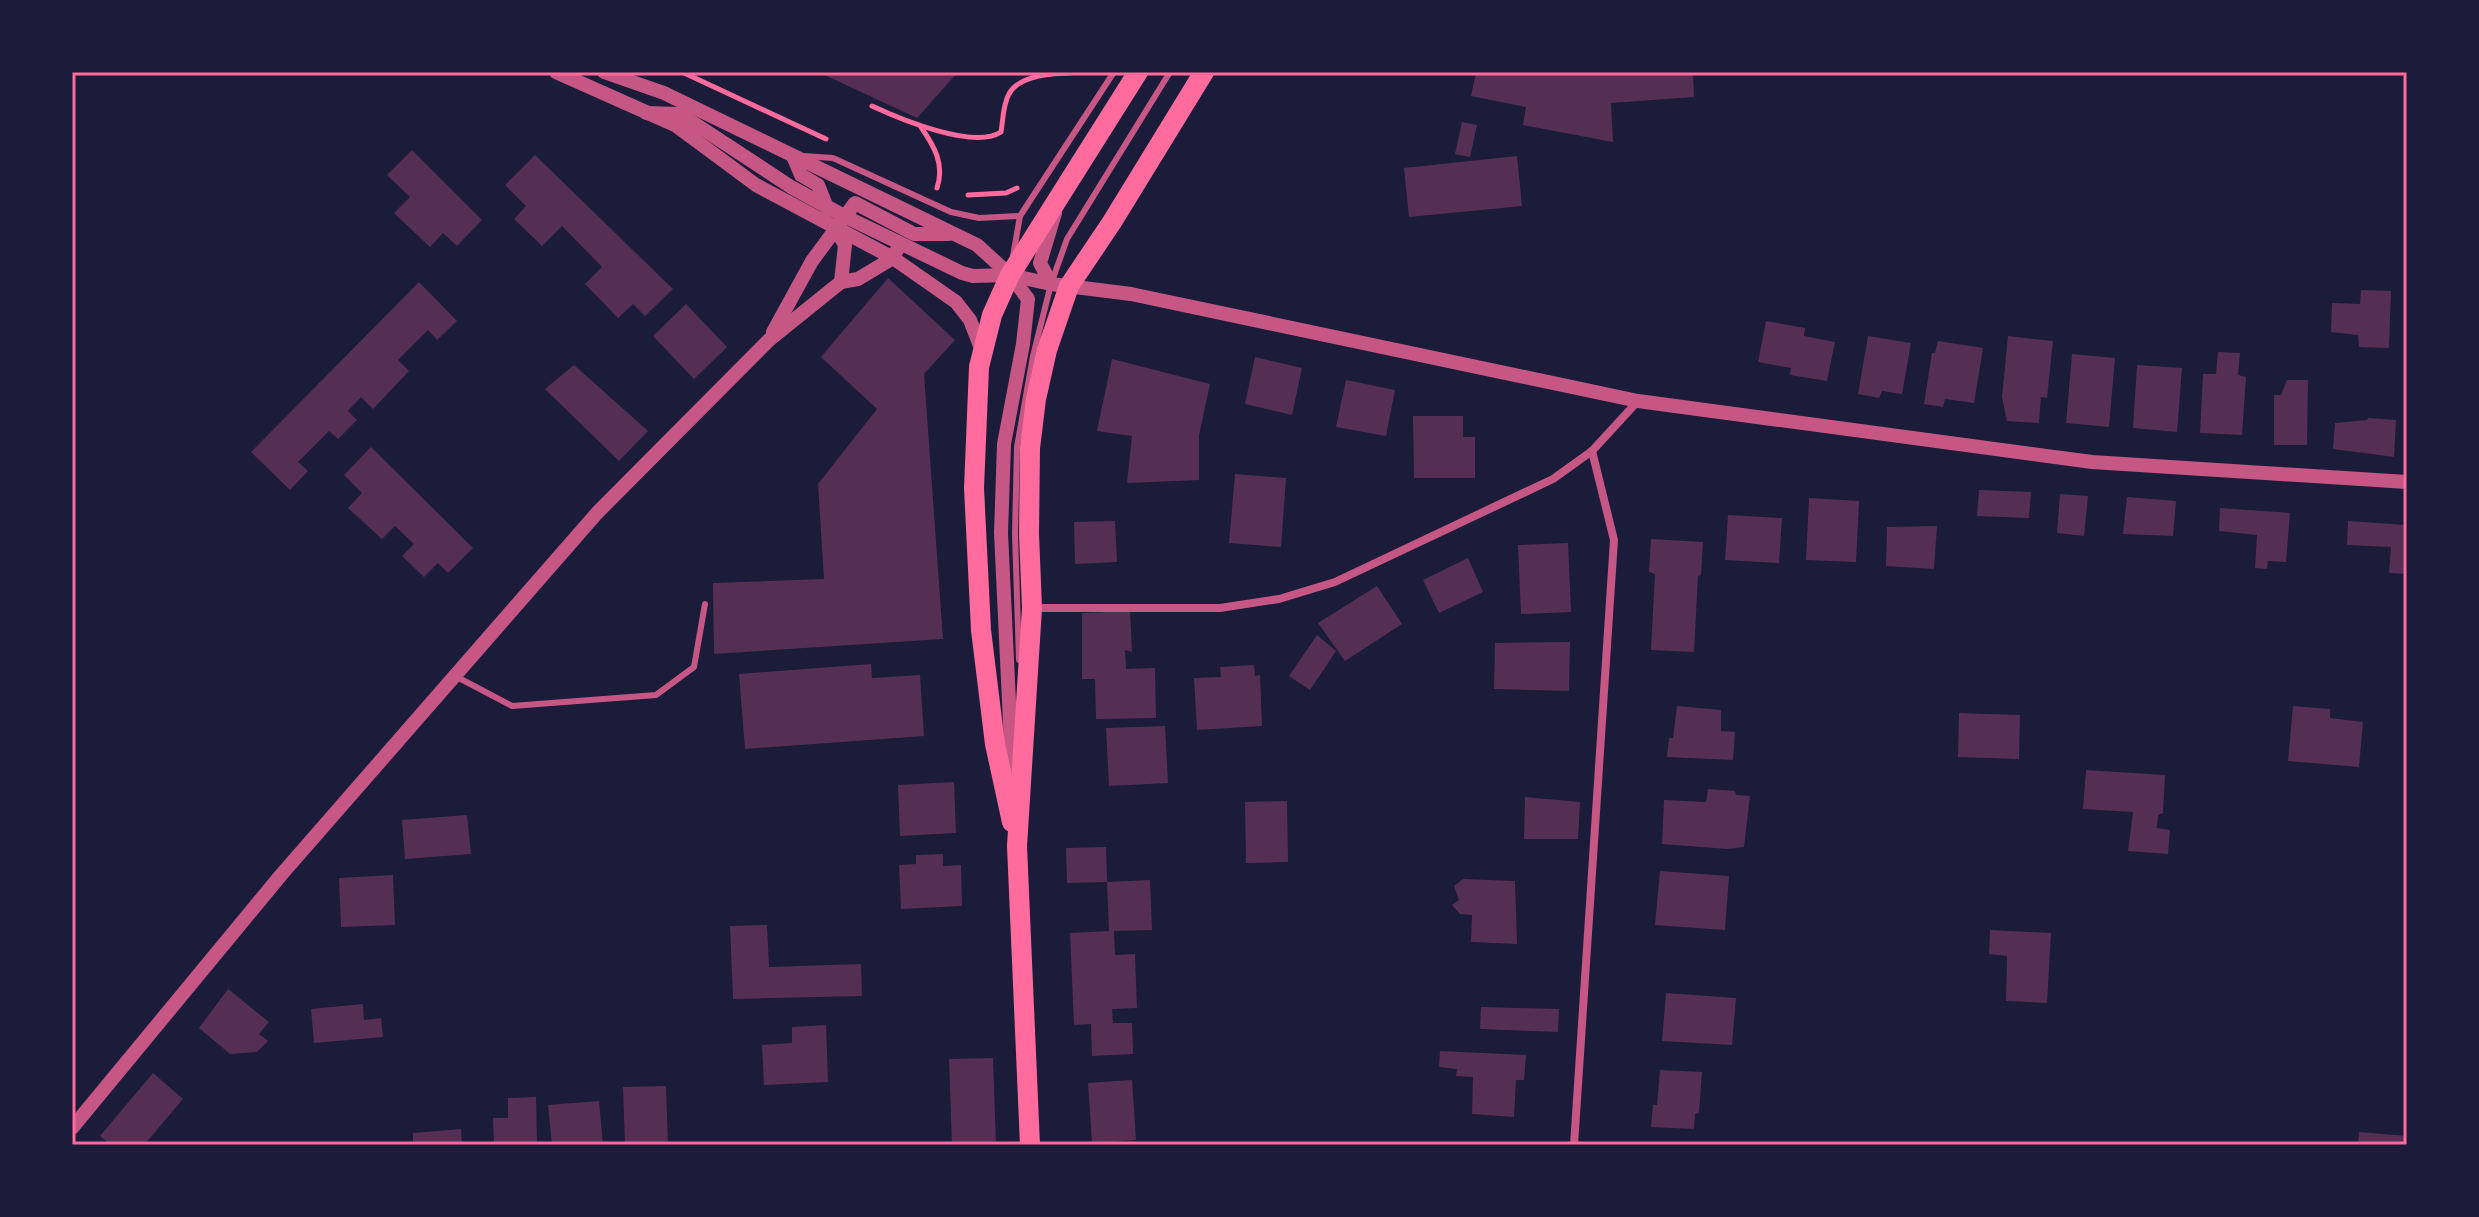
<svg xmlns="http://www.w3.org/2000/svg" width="2479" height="1217" font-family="Inter,sans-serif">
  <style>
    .building { fill: #542f53 }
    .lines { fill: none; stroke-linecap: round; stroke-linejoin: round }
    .path { stroke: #ff6b9d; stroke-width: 5 }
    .service { stroke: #c65784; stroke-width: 6 }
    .minor { stroke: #c65784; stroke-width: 8 }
    .tertiary { stroke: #c65784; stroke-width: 14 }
    .primary { stroke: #ff6b9d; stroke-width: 20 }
    .neatline { fill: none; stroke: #ff6b9d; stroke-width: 3 }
  </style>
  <rect width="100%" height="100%" fill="#1b1b3a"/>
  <g class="building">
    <path d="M818,72H958L917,118Z"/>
    <path d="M1476,72H1693L1694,97L1611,103L1613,142L1523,125L1526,107L1471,96Z"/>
    <path d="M1462,122L1477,125L1470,157L1455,154Z"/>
    <path d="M412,150L482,220L457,246L443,233L430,247L394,213L410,197L387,175Z"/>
    <path d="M535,155L673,289L645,316L633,304L618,318L585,284L602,267L562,226L542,246L514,219L526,206L505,185Z"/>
    <path d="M1517,156L1522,206L1409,217L1404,168Z"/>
    <path d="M888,278L955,340L924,374L943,639L714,654L713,583L824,579L818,484L877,409L821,357Z"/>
    <path d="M419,282L457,321L437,340L428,330L398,360L409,371L373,409L361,397L348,411L357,420L338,439L329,431L298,462L308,471L290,490L251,452Z"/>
    <path d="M2361,290L2391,291L2389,348L2359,347L2358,335L2331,332L2332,303L2360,304Z"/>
    <path d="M686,304L727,347L694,379L653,336Z"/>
    <path d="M1766,321L1805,328L1804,336L1835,342L1827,381L1790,375L1791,368L1758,362Z"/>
    <path d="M1868,336L1911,343L1902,394L1882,391L1879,398L1858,394Z"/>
    <path d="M2008,336L2053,341L2047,398L2041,397L2039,423L2007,421L2002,397Z"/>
    <path d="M1938,341L1983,348L1974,403L1945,399L1943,407L1924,404L1932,353H1935Z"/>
    <path d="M2218,352L2240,353L2238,375L2246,377L2242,435L2200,433L2203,374H2216Z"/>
    <path d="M2072,354L2115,358L2109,427L2066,423Z"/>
    <path d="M1255,357L1302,368L1292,415L1245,404Z"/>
    <path d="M1112,359L1210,384L1199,435V480L1127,483L1132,436L1097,431Z"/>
    <path d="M574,365L648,431L619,461L545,389Z"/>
    <path d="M2137,365L2182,368L2177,432L2133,428Z"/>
    <path d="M1346,380L1395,390L1386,436L1336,427Z"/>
    <path d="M2287,380H2308L2307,445H2274V395H2281Z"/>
    <path d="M1413,416H1463V437H1475V478H1414Z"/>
    <path d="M2368,418L2396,420L2394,457L2333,449L2335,423L2367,420Z"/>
    <path d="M371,447L473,548L448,573L438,563L424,577L402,556L414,544L395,526L382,539L348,508L362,493L344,475Z"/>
    <path d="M1235,474L1286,478L1281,547L1229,543Z"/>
    <path d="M1979,490L2031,492L2029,518L1977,516Z"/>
    <path d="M2060,494L2088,496L2084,536L2057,533Z"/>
    <path d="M2127,497L2176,501L2173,536L2123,534Z"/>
    <path d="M1809,498L1859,501L1856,562L1806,560Z"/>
    <path d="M2220,508L2290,513L2286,562L2268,561L2267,569L2255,568L2257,535L2219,531Z"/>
    <path d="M1728,515L1782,518L1779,563L1725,560Z"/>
    <path d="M1115,521L1117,562L1075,564L1074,522Z"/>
    <path d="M2348,521L2407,525V574L2389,573L2391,547L2347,545Z"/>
    <path d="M1937,526L1934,569L1886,566L1887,527Z"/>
    <path d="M1651,539L1703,542L1701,575L1698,576L1694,652L1651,650L1655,574L1649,572Z"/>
    <path d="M1568,543L1571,612L1521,614L1518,545Z"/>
    <path d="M1468,558L1483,592L1439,613L1423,580Z"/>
    <path d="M1377,586L1402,624L1345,661L1318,623Z"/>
    <path d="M1130,611L1132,652L1125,650L1126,669L1155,668L1156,718L1096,719L1095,679H1082V613Z"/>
    <path d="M1317,635L1336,651L1310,690L1289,676Z"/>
    <path d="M1570,642L1569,691L1494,689L1495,643Z"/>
    <path d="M871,664L872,678L920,675L924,736L745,749L739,674Z"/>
    <path d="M1254,665L1255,676L1260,675L1262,726L1197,730L1194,678L1221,677L1220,667Z"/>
    <path d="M1677,706L1721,710V731L1735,732L1733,760L1667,757L1669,738H1673Z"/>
    <path d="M2293,706L2330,709V718L2363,722L2359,767L2288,761Z"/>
    <path d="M1959,713L2020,715L2019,759L1958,757Z"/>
    <path d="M1165,726L1168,783L1109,786L1106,728Z"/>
    <path d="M2086,770L2165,775L2163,813L2158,815L2157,828L2170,830L2168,854L2128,851L2133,812L2083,809Z"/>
    <path d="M954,782L956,833L900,836L898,785Z"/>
    <path d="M1708,789L1735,791L1736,795L1750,796L1744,847L1728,849L1662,844L1664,800L1706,802Z"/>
    <path d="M1525,797L1580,802L1578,839H1524Z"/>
    <path d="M1287,801L1288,862L1246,863L1245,802Z"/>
    <path d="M467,815L471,854L405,859L402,820Z"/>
    <path d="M1106,847L1107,882L1067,883L1066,848Z"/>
    <path d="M943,854V866L961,865L962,906L901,909L899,865L916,864V855Z"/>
    <path d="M1660,871L1729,876L1725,930L1655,925Z"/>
    <path d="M393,875L395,925L341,927L339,878Z"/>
    <path d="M1463,879L1515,881L1517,944L1471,942L1472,915L1460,914L1452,905L1459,900L1454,886Z"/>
    <path d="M1150,880L1152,930L1114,931L1115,955L1135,954L1137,1008L1112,1009L1113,1023H1132L1133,1054L1092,1056L1091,1024L1074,1025L1070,933L1109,931L1107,882Z"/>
    <path d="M767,925L769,967L861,964L862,996L733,999L730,926Z"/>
    <path d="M1990,930L2051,933L2047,1003L2006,1001L2007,956L1989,954Z"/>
    <path d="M228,989L269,1022L259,1034L268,1041L257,1052L230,1054L199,1028Z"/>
    <path d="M1666,993L1736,998L1732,1045L1662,1041Z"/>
    <path d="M363,1004L364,1020L381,1018L383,1037L314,1043L311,1009Z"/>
    <path d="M1481,1007L1559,1009L1558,1032L1480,1029Z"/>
    <path d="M826,1025L828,1082L764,1085L762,1045L792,1043V1027Z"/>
    <path d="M1440,1051L1526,1055L1524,1080H1516L1514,1117L1472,1114L1473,1077L1456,1076L1457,1069L1439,1067Z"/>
    <path d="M993,1058L996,1145H952L949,1059Z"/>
    <path d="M1660,1070L1702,1072L1699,1113L1695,1114L1694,1129L1651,1127L1653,1105H1657Z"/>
    <path d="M153,1073L183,1099L144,1145H111L100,1136Z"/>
    <path d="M1132,1080L1136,1140L1092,1143L1088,1083Z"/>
    <path d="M666,1086L668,1145H625L623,1087Z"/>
    <path d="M536,1097L537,1145H494L493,1118H508V1098Z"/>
    <path d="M599,1101L603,1145H552L548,1105Z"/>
    <path d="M461,1129L462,1145H413V1133Z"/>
    <path d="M2359,1132L2407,1136V1145H2358Z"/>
  </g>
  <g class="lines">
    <g class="path">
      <path d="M682,72L826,139"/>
      <path d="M872,106C900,119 974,150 1001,132C1003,120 1003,104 1009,94C1020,73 1061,73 1082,72"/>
      <path d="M921,127C934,146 945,164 937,188"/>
      <path d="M968,195L1006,193L1017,188"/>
    </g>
    <g class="service">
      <path d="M804,156L833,158L951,212L979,218L1020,216"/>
      <path d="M1013,256L1020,216L1114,72"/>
      <path d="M1019,660L1015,534L1017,447L1033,356L1051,284L1067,239L1170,72"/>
      <path d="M455,676L512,706L656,695L694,667L705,604"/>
    </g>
    <g class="minor">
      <path d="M1033,608H1220L1279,599L1335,582L1553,479L1592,451L1638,401"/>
      <path d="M1574,1145L1614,540L1592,451"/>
    </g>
    <g class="tertiary">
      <path d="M556,72L675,125L756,185L893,258L956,302L970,320L982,351"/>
      <path d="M604,72L664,93L977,245L1010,275L1028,299L1023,344L1004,444L1001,533L1013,786"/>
      <path d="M646,113L680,114L791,187L844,216L962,273L973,276L1010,275L1051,284L1131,294L1638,401L2092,462L2407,482"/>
      <path d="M793,156L801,175L818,185L828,210"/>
      <path d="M836,229L845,245L841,282"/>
      <path d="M1051,284L1040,263L1055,213"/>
      <path d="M773,332L812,261L855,203L914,234H949"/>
      <path d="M72,1128L281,875L597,513L769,340L841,282L858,279L893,258L900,244"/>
    </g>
    <g class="primary">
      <path d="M1012,822L995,744L981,630L974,488L979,367L992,315L1010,275L1138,72"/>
      <path d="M1030,1145L1017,846L1032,608L1029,534L1030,448L1036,399L1047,350L1069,286L1112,222L1204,72"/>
    </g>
  </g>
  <rect width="2479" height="1217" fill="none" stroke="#1b1b3a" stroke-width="148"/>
  <rect x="74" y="74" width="2331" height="1069" class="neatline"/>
</svg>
